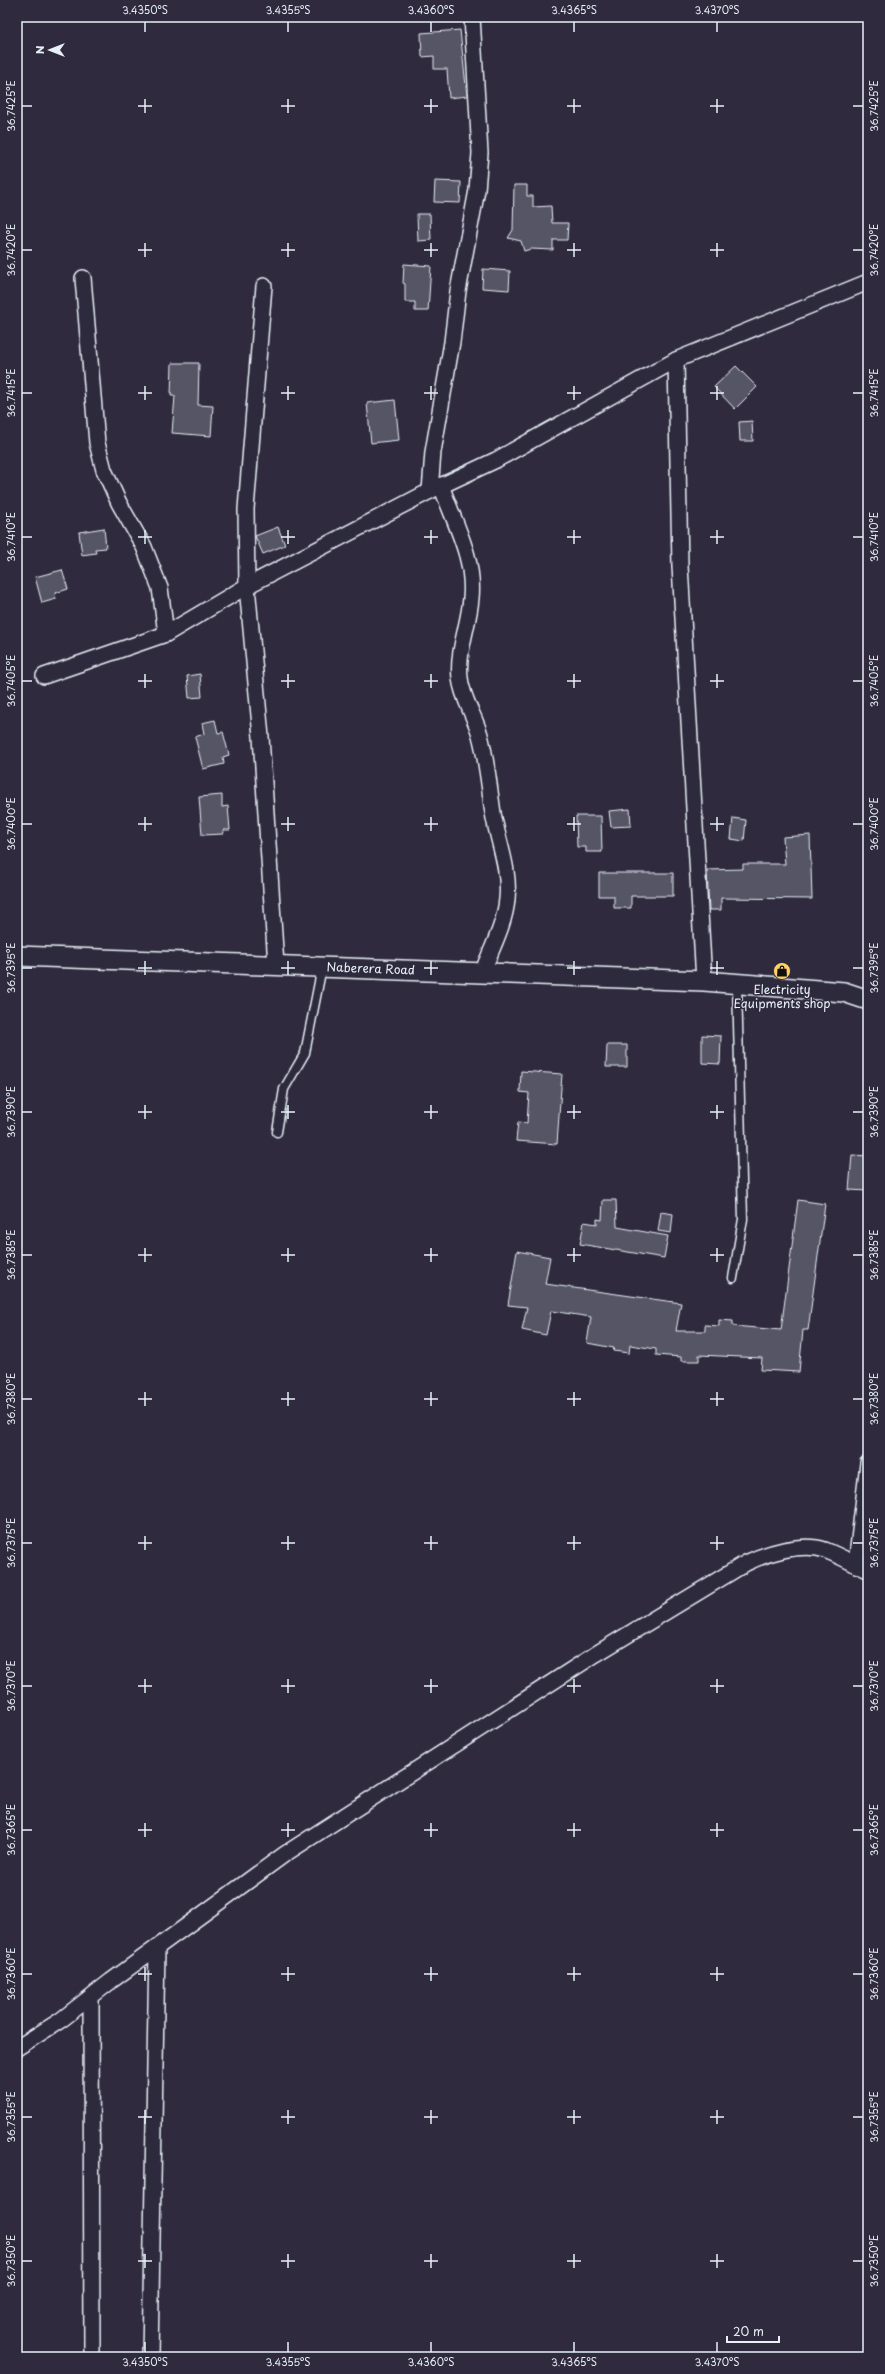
<svg xmlns="http://www.w3.org/2000/svg" width="885" height="2374" font-family="'Playpen Sans',sans-serif">
  <style>
    .building { fill: #575565; stroke: #e8f1f8 }
    .lines { fill: none; stroke-linecap: round; stroke-linejoin: round }
    .service-casing { stroke: #e8f1f8; stroke-width: 11 }
    .minor-casing { stroke: #e8f1f8; stroke-width: 18 }
    .tertiary-casing { stroke: #e8f1f8; stroke-width: 22 }
    .service { stroke: #2f2a3d; stroke-width: 8 }
    .minor { stroke: #2f2a3d; stroke-width: 15 }
    .tertiary { stroke: #2f2a3d; stroke-width: 19 }
    .ticks { fill: none; stroke: #e8f1f8; stroke-width: 1.5 }
    .labels { text-anchor: middle; stroke-width: 3; stroke-linejoin: round; paint-order: stroke }
    .street-label { font-size: 12px; fill: #e8f1f8; stroke: #2f2a3d }
    .poi-label { font-size: 12px; fill: #e8f1f8; stroke: #2f2a3d }
    .neatline { fill: none; stroke: #e8f1f8; stroke-width: 1.5 }
    .ticks-label { font-size: 10px; text-anchor: middle; fill: #e8f1f8 }
  </style>
  <rect width="100%" height="100%" fill="#2f2a3d"/>
  <filter id="ink" filterUnits="userSpaceOnUse"><feTurbulence type="fractalNoise" baseFrequency=".025" numOctaves="2"/><feDisplacementMap in="SourceGraphic" scale="8" xChannelSelector="R" yChannelSelector="G"/><feConvolveMatrix kernelMatrix="1 2 1 2 8 2 1 2 1" color-interpolation-filters="sRGB"/></filter>
  <g filter="url(#ink)">
    <g class="building">
      <path d="M460,30L467,96L449,98L447,69H434V56L422,57L421,33Z"/>
      <path d="M435,181L461,182L460,203L434,202Z"/>
      <path d="M514,185H527V196H533V207L551,206L552,223H568L567,240H553V250L531,249L524,251L521,241L508,238L513,230Z"/>
      <path d="M417,214H430L431,240L418,241Z"/>
      <path d="M404,264L431,266L428,311H415V302H405V284L403,283Z"/>
      <path d="M483,269L510,271L509,290L482,288Z"/>
      <path d="M172,363H199L198,405L213,406L211,436L172,433L175,396H171Z"/>
      <path d="M736,366L757,387L735,409L714,387Z"/>
      <path d="M395,400L399,440L371,443L367,403Z"/>
      <path d="M752,421L753,441H740L739,422Z"/>
      <path d="M278,527L285,545L263,554L255,536Z"/>
      <path d="M104,528L106,548L95,549L96,553L82,555L79,532Z"/>
      <path d="M62,570L68,589L55,593L56,599L42,603L35,577Z"/>
      <path d="M200,674L202,697L189,698L187,676Z"/>
      <path d="M215,720L218,733L223,732L229,755L223,757L224,764L203,769L195,737L204,734L202,723Z"/>
      <path d="M222,795V807L228,806L230,830H223V834L202,835L199,797Z"/>
      <path d="M630,809L631,826L611,827L609,811Z"/>
      <path d="M576,816H601L602,852H586V847H577Z"/>
      <path d="M733,818L746,820L744,841L731,839Z"/>
      <path d="M810,835L812,899L721,898V910H709L707,870L743,869V864H785L783,837Z"/>
      <path d="M599,873H673V896H631V908H614V896H599Z"/>
      <path d="M702,1035L721,1036L720,1064L702,1063Z"/>
      <path d="M607,1045H627V1067H606Z"/>
      <path d="M521,1071L562,1074L557,1144L516,1141L518,1122L527,1123L529,1093L520,1092Z"/>
      <path d="M852,1155L868,1156V1191L849,1190Z"/>
      <path d="M603,1200H616L617,1227L668,1236L664,1258L580,1244L584,1222L597,1224V1219L602,1220Z"/>
      <path d="M798,1200L825,1204L808,1330H803L799,1372L761,1370L762,1358L699,1355V1361H681V1357L656,1355V1349L630,1345L629,1353L613,1351L614,1348L587,1343L591,1317L551,1311L546,1335L522,1330L527,1307L508,1305L517,1251L550,1257L545,1284L681,1303L676,1331H705V1325L719,1326V1320L733,1321V1326L781,1330Z"/>
      <path d="M661,1212L673,1214L671,1233L658,1231Z"/>
    </g>
    <g class="lines">
      <g class="service-casing">
        <g id="service">
          <path d="M277,1132L284,1089L305,1053L322,967"/>
          <path d="M733,1278L743,1219L737,984"/>
        </g>
      </g>
      <g class="minor-casing">
        <g id="minor">
          <path d="M83,278L97,443L104,470L119,503L144,547L160,588L166,634"/>
          <path d="M264,286L246,509L247,586L261,737L276,965"/>
          <path d="M676,360L680,566L704,981"/>
          <path d="M441,485C454,523 475,558 471,598C469,625 457,651 460,678C462,698 475,716 480,735C487,761 489,786 493,813C498,842 510,869 507,899C505,924 491,950 482,973"/>
          <path d="M430,491L433,452L452,342L458,291L477,190L480,153L472,17"/>
          <path d="M44,676L166,634L247,586L430,491L496,460L676,360L868,282"/>
          <path d="M856,1565L868,1463"/>
          <path d="M91,1997L92,2357"/>
          <path d="M17,2048L61,2020L111,1981L285,1854L596,1654L746,1563C767,1553 801,1542 825,1550C840,1556 854,1564 868,1570"/>
          <path d="M150,2357L157,1948"/>
        </g>
      </g>
      <g class="tertiary-casing">
        <g id="tertiary">
          <path id="s1" d="M17,956L704,981L844,992L868,1000"/>
        </g>
      </g>
      <use href="#service" class="service"/>
      <use href="#minor" class="minor"/>
      <use href="#tertiary" class="tertiary"/>
    </g>
  </g>
  <path class="ticks" d="M145,22V32M288,22V32M431,22V32M574,22V32M717,22V32M145,99V113M288,99V113M431,99V113M574,99V113M717,99V113M22,106H32M138,106H152M281,106H295M424,106H438M567,106H581M710,106H724M853,106H863M145,243V257M288,243V257M431,243V257M574,243V257M717,243V257M22,250H32M138,250H152M281,250H295M424,250H438M567,250H581M710,250H724M853,250H863M145,386V400M288,386V400M431,386V400M574,386V400M717,386V400M22,393H32M138,393H152M281,393H295M424,393H438M567,393H581M710,393H724M853,393H863M145,530V544M288,530V544M431,530V544M574,530V544M717,530V544M22,537H32M138,537H152M281,537H295M424,537H438M567,537H581M710,537H724M853,537H863M145,674V688M288,674V688M431,674V688M574,674V688M717,674V688M22,681H32M138,681H152M281,681H295M424,681H438M567,681H581M710,681H724M853,681H863M145,817V831M288,817V831M431,817V831M574,817V831M717,817V831M22,824H32M138,824H152M281,824H295M424,824H438M567,824H581M710,824H724M853,824H863M145,961V975M288,961V975M431,961V975M574,961V975M717,961V975M22,968H32M138,968H152M281,968H295M424,968H438M567,968H581M710,968H724M853,968H863M145,1105V1119M288,1105V1119M431,1105V1119M574,1105V1119M717,1105V1119M22,1112H32M138,1112H152M281,1112H295M424,1112H438M567,1112H581M710,1112H724M853,1112H863M145,1248V1262M288,1248V1262M431,1248V1262M574,1248V1262M717,1248V1262M22,1255H32M138,1255H152M281,1255H295M424,1255H438M567,1255H581M710,1255H724M853,1255H863M145,1392V1406M288,1392V1406M431,1392V1406M574,1392V1406M717,1392V1406M22,1399H32M138,1399H152M281,1399H295M424,1399H438M567,1399H581M710,1399H724M853,1399H863M145,1536V1550M288,1536V1550M431,1536V1550M574,1536V1550M717,1536V1550M22,1543H32M138,1543H152M281,1543H295M424,1543H438M567,1543H581M710,1543H724M853,1543H863M145,1679V1693M288,1679V1693M431,1679V1693M574,1679V1693M717,1679V1693M22,1686H32M138,1686H152M281,1686H295M424,1686H438M567,1686H581M710,1686H724M853,1686H863M145,1823V1837M288,1823V1837M431,1823V1837M574,1823V1837M717,1823V1837M22,1830H32M138,1830H152M281,1830H295M424,1830H438M567,1830H581M710,1830H724M853,1830H863M145,1967V1981M288,1967V1981M431,1967V1981M574,1967V1981M717,1967V1981M22,1974H32M138,1974H152M281,1974H295M424,1974H438M567,1974H581M710,1974H724M853,1974H863M145,2110V2124M288,2110V2124M431,2110V2124M574,2110V2124M717,2110V2124M22,2117H32M138,2117H152M281,2117H295M424,2117H438M567,2117H581M710,2117H724M853,2117H863M145,2254V2268M288,2254V2268M431,2254V2268M574,2254V2268M717,2254V2268M22,2261H32M138,2261H152M281,2261H295M424,2261H438M567,2261H581M710,2261H724M853,2261H863M145,2342V2352M288,2342V2352M431,2342V2352M574,2342V2352M717,2342V2352"/>
  <defs>
    <g id="shop-disc" transform="scale(0.9)"><circle r="9.5" fill="#ffd166" stroke="#2f2a3d"/><path d="M-5-2.5h2.3a2.7 3.5 0 0 1 5.4 0H5L5.5 6h-11ZM-1.5-2.5h3a1.5 2.3 0 0 0-3 0Z" fill="#111"/></g>
  </defs>
  <g fill-rule="evenodd">
    <use href="#shop-disc" x="782" y="971"/>
  </g>
  <g class="labels">
    <g class="street-label">
      <text dy="4" stroke="none"><textPath href="#s1" startOffset="354">Naberera Road</textPath></text>
    </g>
    <g class="poi-label">
      <text x="782" y="994">Electricity<tspan x="782" dy="14">Equipments shop</tspan></text>
    </g>
  </g>
  <rect width="885" height="2374" fill="none" stroke="#2f2a3d" stroke-width="44"/>
  <g transform="translate(50 50) rotate(270)" stroke="#2f2a3d" stroke-width="3" paint-order="stroke">
  <path d="M0-3L7 15L0 10L-7 15Z" fill="#e8f1f8"/>
  <text y="-6" font-size="11" font-weight="bold" text-anchor="middle" fill="#e8f1f8">N</text>
  </g>
  <path d="M727 2336v6h52v-6" fill="none" stroke="#e8f1f8" stroke-width="2"/>
  <text x="733" y="2336" font-size="12" fill="#e8f1f8" stroke="#2f2a3d" stroke-width="3" paint-order="stroke">20 m</text>
  <rect x="22" y="22" width="841" height="2330" class="neatline"/>
  <g class="ticks-label">
    <text x="145" y="14">3.4350°S</text>
    <text x="288" y="14">3.4355°S</text>
    <text x="431" y="14">3.4360°S</text>
    <text x="574" y="14">3.4365°S</text>
    <text x="717" y="14">3.4370°S</text>
    <text transform="translate(874 106) rotate(-90)" y="4">36.7425°E</text>
    <text transform="translate(11 106) rotate(-90)" y="4">36.7425°E</text>
    <text transform="translate(874 250) rotate(-90)" y="4">36.7420°E</text>
    <text transform="translate(11 250) rotate(-90)" y="4">36.7420°E</text>
    <text transform="translate(874 393) rotate(-90)" y="4">36.7415°E</text>
    <text transform="translate(11 393) rotate(-90)" y="4">36.7415°E</text>
    <text transform="translate(874 537) rotate(-90)" y="4">36.7410°E</text>
    <text transform="translate(11 537) rotate(-90)" y="4">36.7410°E</text>
    <text transform="translate(874 681) rotate(-90)" y="4">36.7405°E</text>
    <text transform="translate(11 681) rotate(-90)" y="4">36.7405°E</text>
    <text transform="translate(874 824) rotate(-90)" y="4">36.7400°E</text>
    <text transform="translate(11 824) rotate(-90)" y="4">36.7400°E</text>
    <text transform="translate(874 968) rotate(-90)" y="4">36.7395°E</text>
    <text transform="translate(11 968) rotate(-90)" y="4">36.7395°E</text>
    <text transform="translate(11 1112) rotate(-90)" y="4">36.7390°E</text>
    <text transform="translate(874 1112) rotate(-90)" y="4">36.7390°E</text>
    <text transform="translate(11 1255) rotate(-90)" y="4">36.7385°E</text>
    <text transform="translate(874 1255) rotate(-90)" y="4">36.7385°E</text>
    <text transform="translate(11 1399) rotate(-90)" y="4">36.7380°E</text>
    <text transform="translate(874 1399) rotate(-90)" y="4">36.7380°E</text>
    <text transform="translate(11 1543) rotate(-90)" y="4">36.7375°E</text>
    <text transform="translate(874 1543) rotate(-90)" y="4">36.7375°E</text>
    <text transform="translate(11 1686) rotate(-90)" y="4">36.7370°E</text>
    <text transform="translate(874 1686) rotate(-90)" y="4">36.7370°E</text>
    <text transform="translate(11 1830) rotate(-90)" y="4">36.7365°E</text>
    <text transform="translate(874 1830) rotate(-90)" y="4">36.7365°E</text>
    <text transform="translate(11 1974) rotate(-90)" y="4">36.7360°E</text>
    <text transform="translate(874 1974) rotate(-90)" y="4">36.7360°E</text>
    <text transform="translate(874 2117) rotate(-90)" y="4">36.7355°E</text>
    <text transform="translate(11 2117) rotate(-90)" y="4">36.7355°E</text>
    <text transform="translate(874 2261) rotate(-90)" y="4">36.7350°E</text>
    <text transform="translate(11 2261) rotate(-90)" y="4">36.7350°E</text>
    <text x="145" y="2366">3.4350°S</text>
    <text x="288" y="2366">3.4355°S</text>
    <text x="431" y="2366">3.4360°S</text>
    <text x="574" y="2366">3.4365°S</text>
    <text x="717" y="2366">3.4370°S</text>
  </g>
</svg>
